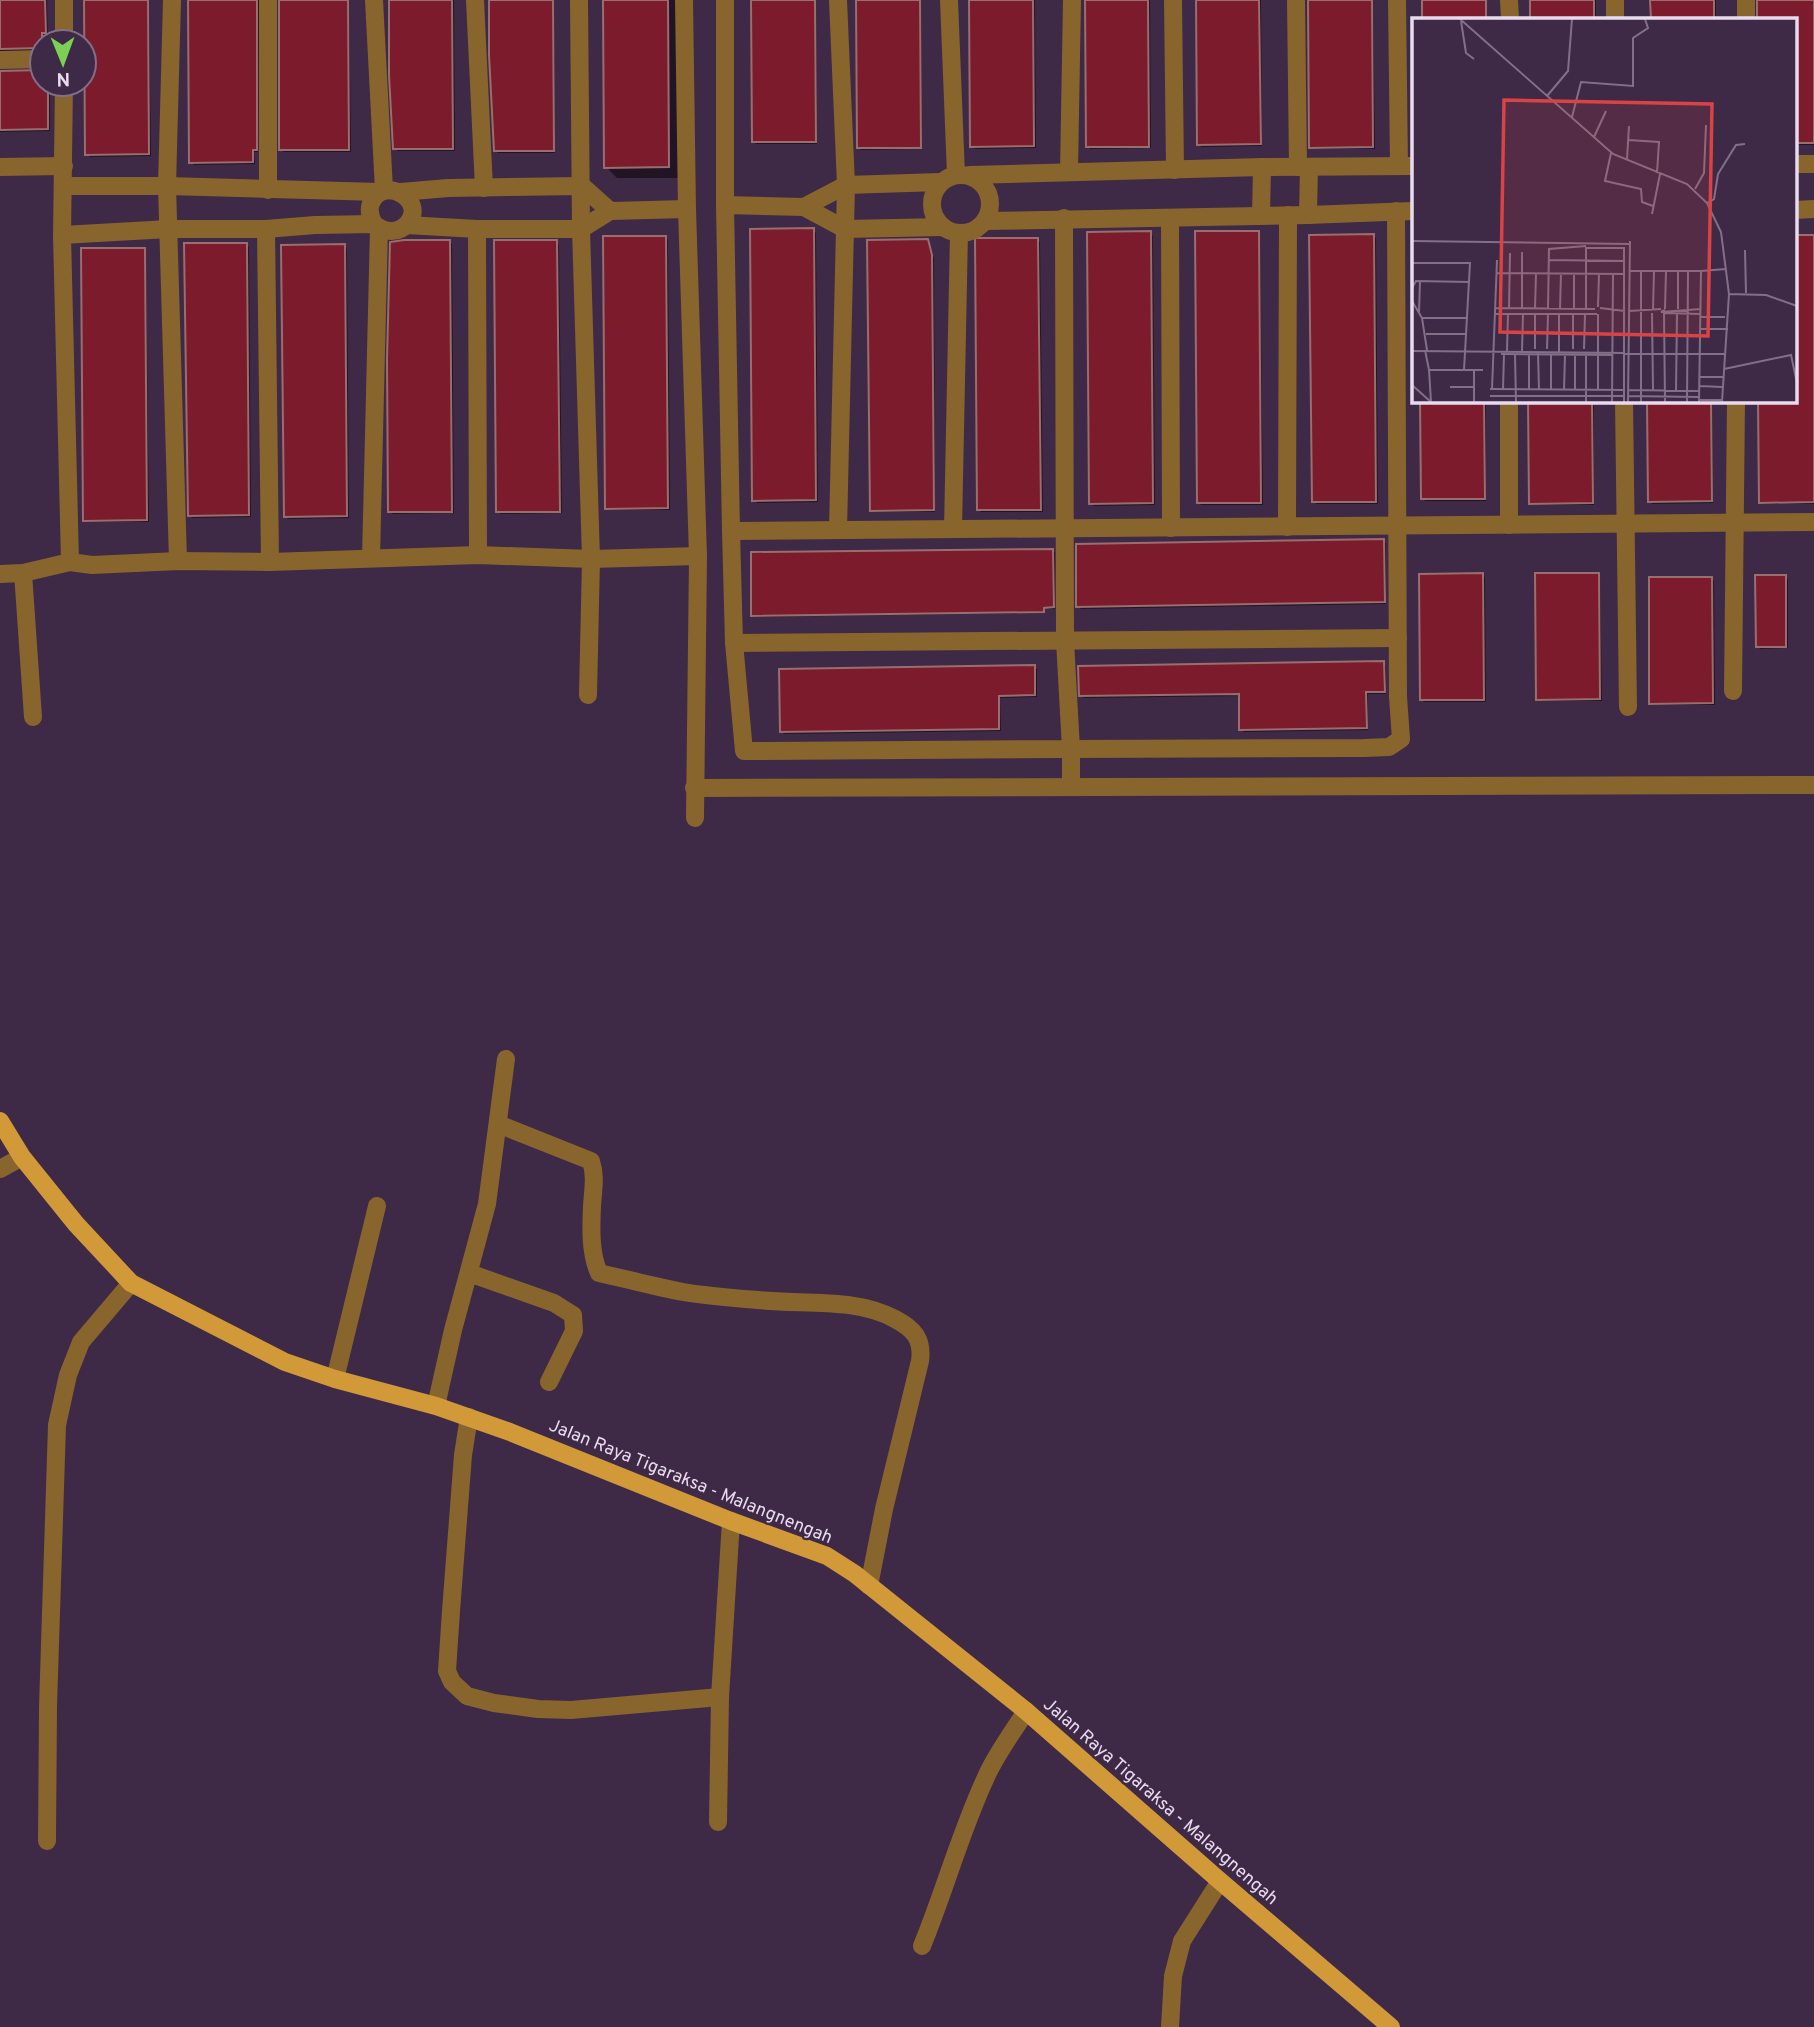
<svg xmlns="http://www.w3.org/2000/svg" width="1814" height="2027" font-family="Overpass,sans-serif">
  <style>
    .shadow { fill: #0007 }
    .building { fill: #7b1b2b; stroke: #9a6d6e; stroke-width: 2 }
    .lines { fill: none; stroke-linecap: round; stroke-linejoin: round }
    .minor { stroke: #88652d; stroke-width: 18 }
    .major { stroke: #d19938; stroke-width: 18 }
    .labels { text-anchor: middle; stroke-width: 5; stroke-linejoin: round; paint-order: stroke }
    .street-label { font-size: 18px; fill: #e9dbee; stroke: #3e2946 }
    .inset-road { fill: none; stroke: #827089; stroke-width: 2 }
    .view { fill: #d94346; fill-opacity: 0.15; stroke: #d94346; stroke-width: 3.5 }
    .inset-edge { fill: none; stroke: #e9dbee; stroke-width: 3.5 }
  </style>
  <rect width="100%" height="100%" fill="#3e2946"/>
  <g class="shadow">
    <path d="M0,0H47L48,42H42V50L0,52Z"/>
    <path d="M86,0H149L151,156L90,157L87,154Z"/>
    <path d="M189,0H259L258,152H254L255,164L194,165L191,162Z"/>
    <path d="M281,0H349L351,152H284L281,150Z"/>
    <path d="M390,0H454L455,151H398L395,149Z"/>
    <path d="M490,0H554L555,153H498L495,151Z"/>
    <path d="M604,0H679L680,178H617L606,167Z"/>
    <path d="M753,0H816L817,144H756L754,142Z"/>
    <path d="M857,0H921L922,149L861,150L859,147Z"/>
    <path d="M971,0H1035L1036,148L975,149L972,146Z"/>
    <path d="M1086,0H1150L1151,148L1090,149L1087,146Z"/>
    <path d="M1198,0H1261L1262,146L1201,147L1199,144Z"/>
    <path d="M1310,0H1373L1375,149H1314L1311,147Z"/>
    <rect x="1424" y="0" width="63" height="19"/>
    <rect x="1532" y="0" width="64" height="19"/>
    <rect x="1652" y="0" width="64" height="19"/>
    <path d="M1759,0H1814V145H1795V19H1759Z"/>
    <path d="M42,71V84H50V131L0,132V73Z"/>
    <path d="M813,230L816,233L818,502L757,503L754,500Z"/>
    <path d="M1150,233L1153,236L1155,505L1094,506L1091,503Z"/>
    <path d="M1258,233L1260,235L1263,505H1201L1199,503Z"/>
    <path d="M1374,236L1376,238L1378,504H1317L1314,502Z"/>
    <path d="M1814,236V504H1763L1761,502L1760,401H1795V237Z"/>
    <path d="M666,237L668,240L670,510H609L607,508Z"/>
    <path d="M1038,240L1040,242L1043,512H981L979,509Z"/>
    <path d="M449,241L452,244L454,513L393,514L390,512Z"/>
    <path d="M927,241L930,244L934,259L935,512H874L872,510Z"/>
    <path d="M557,242L559,245L562,513L501,514L498,512Z"/>
    <path d="M246,245L249,247L251,517L192,518L190,515Z"/>
    <path d="M344,246L347,249L349,518L288,519L285,516Z"/>
    <path d="M144,250L146,252L149,522H87L85,520Z"/>
    <path d="M1422,401H1486V501H1425L1423,499Z"/>
    <path d="M1530,401H1594V505H1533L1531,503Z"/>
    <path d="M1649,401H1712L1713,503L1652,504L1650,501Z"/>
    <path d="M1383,541L1386,543V604L1081,609L1078,606Z"/>
    <path d="M1053,550L1055,553V609H1045V613L756,617L753,615Z"/>
    <path d="M1598,574L1600,577L1602,701H1540L1538,699Z"/>
    <path d="M1482,575L1485,577L1486,702H1424L1422,699Z"/>
    <path d="M1785,577L1788,579V648L1760,649L1758,646Z"/>
    <path d="M1711,578L1714,581L1715,705H1654L1651,703Z"/>
    <path d="M1383,663L1386,666V694H1368V730L1244,732L1241,729V696L1084,698L1081,696Z"/>
    <path d="M1034,667L1037,669V697L1000,698L1001,731L784,734L782,731Z"/>
  </g>
  <g class="building">
    <path d="M0,0H45L46,33H42V48L0,49Z"/>
    <path d="M84,0H148L149,154L85,155Z"/>
    <path d="M188,0H257V150H253V162L189,163Z"/>
    <path d="M279,0H348L349,150H279Z"/>
    <path d="M389,0H452L453,149H393L389,75Z"/>
    <path d="M489,0H553L554,151H494L489,55Z"/>
    <path d="M603,0H668L669,167L604,168Z"/>
    <path d="M751,0H815L816,142H752Z"/>
    <path d="M856,0H920L921,148H857Z"/>
    <path d="M969,0H1033L1034,146L970,147Z"/>
    <path d="M1085,0H1148L1149,147H1086Z"/>
    <path d="M1196,0H1259L1261,144L1197,145Z"/>
    <path d="M1308,0H1372L1373,147L1309,148Z"/>
    <rect x="1422" y="0" width="64" height="19"/>
    <rect x="1530" y="0" width="64" height="19"/>
    <path d="M1650,0H1714V19H1651Z"/>
    <path d="M1757,0H1814V143H1795V19H1757Z"/>
    <path d="M42,70V84H48V129L0,130V71Z"/>
    <path d="M814,228L816,500L752,501L750,229Z"/>
    <path d="M1151,231L1153,503L1089,504L1087,232Z"/>
    <path d="M1195,231H1259L1261,503H1197Z"/>
    <path d="M1374,234L1376,502H1312L1309,235Z"/>
    <path d="M1795,235H1814V502L1759,503L1758,401H1795Z"/>
    <path d="M603,236H666L668,508L605,509Z"/>
    <path d="M975,238H1038L1041,510H977Z"/>
    <path d="M928,239L932,255L934,510L870,511L867,240Z"/>
    <path d="M404,240H450L452,512H388L387,359L390,242Z"/>
    <path d="M494,240H557L560,512H496Z"/>
    <path d="M184,243H247L249,515L188,516Z"/>
    <path d="M345,244L347,516L284,517L281,245Z"/>
    <path d="M81,248H145L147,520L83,521Z"/>
    <path d="M1420,401H1484L1485,499H1421Z"/>
    <path d="M1528,401H1592L1593,503L1529,504Z"/>
    <path d="M1647,401H1711L1712,501L1648,502Z"/>
    <path d="M1384,539L1385,602L1076,607V544Z"/>
    <path d="M1053,549L1054,607L1044,608V612L751,616V552Z"/>
    <path d="M1483,573L1484,700H1420L1419,574Z"/>
    <path d="M1535,573H1599L1600,699L1536,700Z"/>
    <path d="M1755,575H1786V647H1756Z"/>
    <path d="M1649,577H1712L1713,703L1649,704Z"/>
    <path d="M1384,661L1385,692H1366L1367,728L1239,730V694L1079,696L1078,666Z"/>
    <path d="M1035,665V695L999,696V729L780,732L779,669Z"/>
  </g>
  <g class="lines">
    <g class="minor">
      <path d="M172,0L167,186L178,561"/>
      <path d="M268,0V190"/>
      <path d="M374,0L384,190"/>
      <path d="M475,0L484,188"/>
      <path d="M579,0L581,229L591,559L588,695"/>
      <path d="M684,0L687,209L698,556L695,818"/>
      <path d="M725,0V205L731,531L734,643L744,751L1071,749L1065,641L1064,218"/>
      <path d="M838,0L846,185L838,530"/>
      <path d="M949,0L956,175"/>
      <path d="M1173,0L1175,170"/>
      <path d="M1296,0L1298,167"/>
      <path d="M1397,0L1399,166"/>
      <path d="M1509,0L1510,19"/>
      <path d="M1746,0V19"/>
      <path d="M1615,19V0"/>
      <path d="M64,42V0"/>
      <path d="M0,60L42,59"/>
      <path d="M64,84L62,235L70,562L92,565L178,561L270,562L478,555L591,559L698,556"/>
      <path d="M1795,164H1814"/>
      <path d="M0,167L64,166"/>
      <path d="M1069,171L1072,0"/>
      <circle cx="961" cy="204" r="29"/>
      <path d="M970,175L1262,167L1413,166"/>
      <path d="M63,186H167L379,192"/>
      <path d="M401,192L448,188L582,186L610,211"/>
      <path d="M725,205L804,207L846,185L940,182"/>
      <path d="M804,207L845,229L943,227"/>
      <path d="M1795,210L1814,209"/>
      <path d="M1261,215L1262,167"/>
      <path d="M1308,215L1309,167"/>
      <path d="M1170,218L1171,528"/>
      <path d="M985,221L1308,215L1413,211"/>
      <path d="M407,225L477,229H581L610,211L687,209"/>
      <path d="M266,229L270,562"/>
      <path d="M477,229L478,555"/>
      <path d="M62,235L169,229H266L315,225L374,224C384,233 399,234 408,223C427,199 382,175 371,203C368,211 370,217 374,224"/>
      <path d="M1624,401L1628,707"/>
      <path d="M1509,525V401"/>
      <path d="M1287,527L1288,215"/>
      <path d="M953,529L959,233"/>
      <path d="M731,531L1814,522"/>
      <path d="M371,558L379,228"/>
      <path d="M23,573L33,717"/>
      <path d="M0,574L23,573L70,562"/>
      <path d="M734,643L1398,638"/>
      <path d="M1733,691L1736,401"/>
      <path d="M1071,786V749L1364,748L1389,747L1401,739L1398,697L1396,211"/>
      <path d="M694,788L1814,785"/>
      <path d="M498,1124L591,1161C596,1176 593,1190 592,1206C591,1228 590,1253 599,1273C627,1279 655,1287 683,1292C707,1296 733,1298 758,1300C801,1305 855,1297 895,1319C914,1329 923,1339 920,1361L884,1509L869,1586"/>
      <path d="M0,1169L22,1157"/>
      <path d="M469,1273L554,1303L573,1315L574,1331L549,1382"/>
      <path d="M335,1379L377,1206"/>
      <path d="M436,1406L453,1330L487,1204L506,1059"/>
      <path d="M469,1417L463,1455L451,1611L447,1671L452,1682L467,1696L494,1703L538,1709L571,1710L720,1697"/>
      <path d="M718,1822L720,1697L731,1521"/>
      <path d="M47,1841L48,1707L57,1425L68,1375L81,1342L131,1283"/>
      <path d="M922,1946C945,1890 961,1830 987,1775C997,1753 1013,1732 1026,1711"/>
      <path d="M1170,2027L1173,1976L1182,1941L1220,1881"/>
    </g>
    <path class="major" d="M0,1121L22,1157L76,1224L131,1283L285,1362L335,1379L436,1406L510,1432L731,1521L827,1556L855,1574L1026,1711L1220,1881L1391,2027"/>
  </g>
  <g class="labels">
    <g class="street-label">
      <text transform="translate(691 1481) rotate(22)" y="6">Jalan Raya Tigaraksa - Malangnengah</text>
      <text transform="translate(1161 1801) rotate(41)" y="6">Jalan Raya Tigaraksa - Malangnengah</text>
    </g>
  </g>
  <g transform="translate(1412 18)">
    <rect width="385" height="385" fill="#3e2946"/>
    <path class="inset-road" d="M48,1L201,136L275,166L295,185L309,214L317,276L310,384M49,3L54,35L62,41M135,78L156,53L160,1M160,99L169,64L221,68V20L236,10L233,1M182,119L194,93M216,122L247,124L245,155M199,135L193,163L229,171L230,184L241,188M215,141L217,108M283,171L292,155L294,107M295,185L302,181L306,156L324,127L333,126M240,196L248,156M0,223L218,226M333,232L334,275M137,242L213,243M0,245H58L52,352M217,253H289L287,384M289,253L314,251M85,255L213,256M0,270L4,263L58,264M317,276L354,277L385,288M0,283L10,300L15,332M186,289L187,255M84,290L183,291M97,290L98,235M188,290L213,293M110,291V234M123,291L124,255M136,291L137,231L174,228M148,291L149,255M162,291V255M174,291V230H212V384M241,291L242,253M253,291L254,253M266,291V253M253,292L249,294L289,291M217,293L249,291M7,294L8,263M240,295L241,372M252,295L253,384M253,295L289,296M83,296H185M289,299H313M10,300H56M288,311H316M14,316H55M123,331V296M135,331L136,296M161,331V296M172,331L173,296M13,332L17,352H71M0,333L313,336M95,333L96,296M110,333L111,296M126,334L127,372M147,334V296M89,336L200,337M103,336L104,384M312,351L379,337L385,365M17,352L19,384M62,352V384M288,359H311M0,367L19,384M288,368L310,369M38,369H61M78,371L212,372M80,371L85,242M91,371L92,336M117,371V336M139,372V337M152,372L153,337M163,372V337M186,372V296M217,372L287,373M264,373L265,296M78,378H212M216,378L287,379M287,382H309M174,384V336M200,384L201,256M216,384L218,223M229,384V253M275,384L276,253"/>
    <path class="view" d="M92,82L300,86L296,318L88,314Z"/>
    <rect width="385" height="385" class="inset-edge"/>
  </g>
  <g transform="translate(63 63) rotate(179)"><circle r="33" fill="#3e2946" stroke="#827089" stroke-width="2"/>
  <path d="M0-5L12 26L0 18L-12 26Z" fill="#7cd155"/>
  <text y="-10" font-size="19" font-weight="bold" text-anchor="middle" fill="#e9dbee">N</text>
  </g>
</svg>
